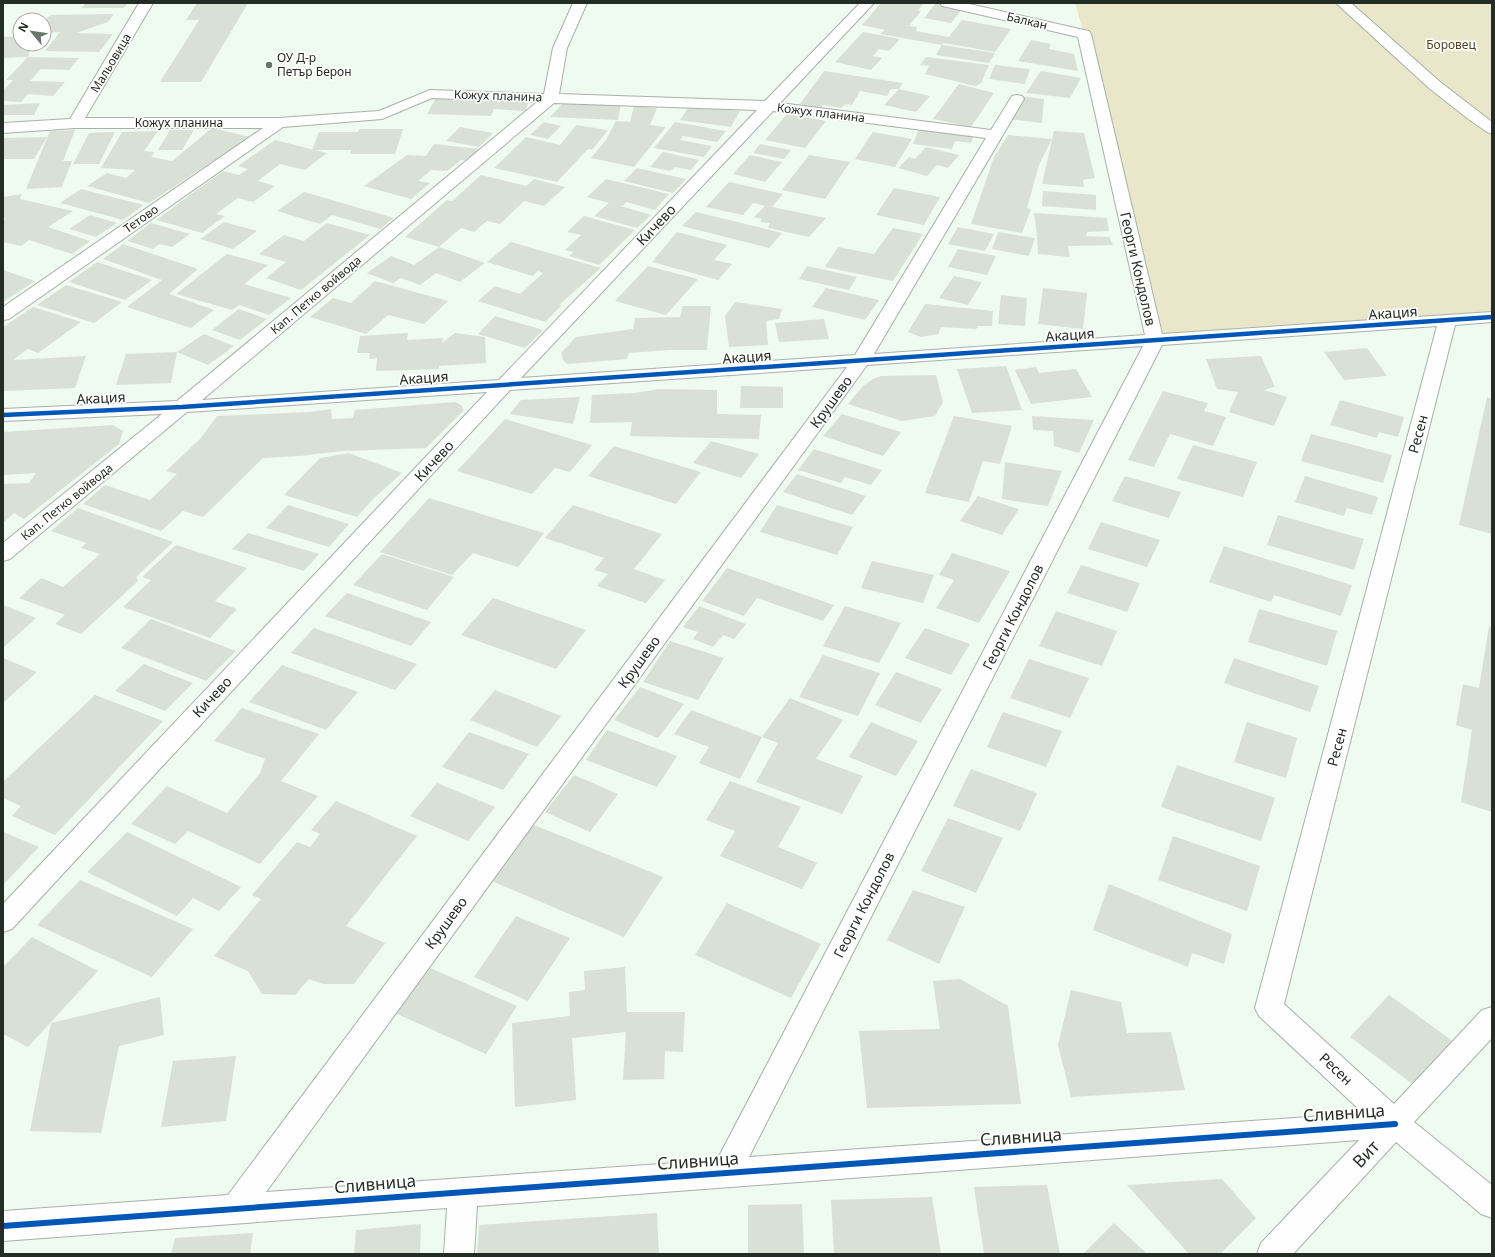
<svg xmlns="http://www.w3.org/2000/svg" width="1495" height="1257" font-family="'Noto Sans',sans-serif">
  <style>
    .green { fill: #e9e6c9 }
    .building { fill: #d9e1d6 }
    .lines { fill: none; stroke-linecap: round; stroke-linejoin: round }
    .minor-casing { stroke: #a8b1a9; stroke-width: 2 }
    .minor { fill: #fdfefd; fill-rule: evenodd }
    .cycleway-far1-casing { stroke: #fff; stroke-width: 7 }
    .cycleway-casing { stroke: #fff; stroke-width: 8 }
    .cycleway-far1 { stroke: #0057b8; stroke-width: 4.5 }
    .cycleway { stroke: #0057b8; stroke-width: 6 }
    .poi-dot { fill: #6b756c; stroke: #fff; stroke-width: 1.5 }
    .labels { text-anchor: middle; stroke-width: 3.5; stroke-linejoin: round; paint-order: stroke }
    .far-street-label { font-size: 12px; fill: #242d25; stroke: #fff }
    .far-park-label { font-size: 12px; fill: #54461a; stroke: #fff }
    .far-poi-label { font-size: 12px; fill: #242d25; stroke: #fff; text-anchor: start }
    .street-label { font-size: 14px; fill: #242d25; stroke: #fff }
    .near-street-label { font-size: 17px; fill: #242d25; stroke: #fff }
  </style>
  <rect width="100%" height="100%" fill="#effaf0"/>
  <path class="green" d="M1075,3H1492V317L1155,341L1084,34Z"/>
  <g class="building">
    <path d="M85,3H128L124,8H82Z"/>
    <path d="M197,3H248L201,82H160L199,20H186Z"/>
    <path d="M881,3H924L918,10L921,11L909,26L917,27L916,31L949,37L962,20L1011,29L995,52L944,43L942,45L880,34L885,30L862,25Z"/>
    <path d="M936,3L963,8L951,23L924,18Z"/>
    <path d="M114,14L108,22L76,33L113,34L99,52L45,51L60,32L44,33V23L50,15Z"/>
    <path d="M863,32L900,39L889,51L879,49L873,56L882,58L871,70L835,62Z"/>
    <path d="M20,36V44H32L28,57L79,58L69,70L41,69L30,81L65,82L53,96L28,94L21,102L3,101V91L13,80H6L28,57L3,58V37Z"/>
    <path d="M1031,40L1051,44L1049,49L1074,54L1078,71L1018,61Z"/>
    <path d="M942,45L995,53L989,63L936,55Z"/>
    <path d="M926,57L989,65L981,83L976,86L925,74L929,66L920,65Z"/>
    <path d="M995,65L1030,69L1025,84L989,79Z"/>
    <path d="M824,71L903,83L899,89H891L887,96L860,91L852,105L846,104L841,108L823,105L821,109L800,104Z"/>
    <path d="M1041,71L1081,78L1070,98L1026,93Z"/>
    <path d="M959,84L994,93L971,127L933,119Z"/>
    <path d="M899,89L930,96L916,112L884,105Z"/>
    <path d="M1022,96L1044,99L1042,123L1010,119Z"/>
    <path d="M436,98L529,101L525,111L494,109L491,116L427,114Z"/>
    <path d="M564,102L621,103L618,120L550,117Z"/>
    <path d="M40,103L34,115H3V105Z"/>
    <path d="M690,105L740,111L731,127L680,120Z"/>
    <path d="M634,106L657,108L650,125L666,127L634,167L591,158L606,140L616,121L630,122Z"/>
    <path d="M787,114L826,121L805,148L765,140Z"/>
    <path d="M544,122L561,126L548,139L530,135Z"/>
    <path d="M675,122L726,131L717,142L683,136L680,140L712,146L704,157L654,148Z"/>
    <path d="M576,125L608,130L592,150L588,149L557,182L494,168L526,137L560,145Z"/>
    <path d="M460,127L493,133L479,147L446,141Z"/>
    <path d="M212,128L250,137L149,203L87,186L107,173L126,178L135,170L101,168L122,132L158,131L144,151L155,152L151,157L172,161Z"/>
    <path d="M919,128L974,135L971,143L955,141L952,149L913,144Z"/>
    <path d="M359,129H403L395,154H350L351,150H312L319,132H358Z"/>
    <path d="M75,130L63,161H72L62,187L26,189L50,131Z"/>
    <path d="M170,130H194L182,150H158Z"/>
    <path d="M1054,131L1084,133L1095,178L1083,180L1084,187L1042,184Z"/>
    <path d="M115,132L99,164H73L89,133Z"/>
    <path d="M873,132L912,139L895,167L855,159Z"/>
    <path d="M1008,135L1052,139L1039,165L1027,208L1031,209L1022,233L971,224L994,157Z"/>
    <path d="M47,137L34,159H3V138Z"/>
    <path d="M275,140L327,153L305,170L280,164L258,181L275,186L253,202L238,198L216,214L225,216L202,233L156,220L223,171L239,175L248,169L238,166Z"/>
    <path d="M434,144L479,149L471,161L461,160L447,171L431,170L418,181L430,183L411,199L364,186L407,155L426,156Z"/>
    <path d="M760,144L791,150L784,159L753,153Z"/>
    <path d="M926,147L959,155L948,168L937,165L927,176L898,168L909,157L915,159Z"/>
    <path d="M663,152L699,160L691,170L675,167L670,171L650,167Z"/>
    <path d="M750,155L782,162L765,182L733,174Z"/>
    <path d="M809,155L850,162L825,199L782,190Z"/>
    <path d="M637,168L686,179L673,193L624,181Z"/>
    <path d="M481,175L526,186L534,179L565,187L544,206L524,201L500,224L487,221L474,232L461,228L439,247L485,263L460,282L436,273L420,285L401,278L393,283L367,273L391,256L414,265L439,247L405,237L447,200L452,201Z"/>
    <path d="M606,179L669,194L655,210L626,202L623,206L617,205L651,215L637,228L594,216L609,203L587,197Z"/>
    <path d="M729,182L783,194L772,207L826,218L809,237L768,228L770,223L760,222L762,219L754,217L765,206L753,203L743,215L706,207Z"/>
    <path d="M894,188L940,197L924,225L876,215Z"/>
    <path d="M81,189L100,194L144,205L123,220L60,203Z"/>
    <path d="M1043,191L1096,195V210L1042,206Z"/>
    <path d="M304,192L394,218L380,229L332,215L320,224L277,211Z"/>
    <path d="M22,194L20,199L73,211L48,227L90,241L72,254L29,240L21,246L3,242V222L6,218L3,219V197Z"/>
    <path d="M696,212L782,233L769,248L682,226Z"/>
    <path d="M1034,213L1107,218L1109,231L1087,232L1086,236L1109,237L1113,245L1068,246L1070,257L1038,254L1037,236Z"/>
    <path d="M90,215L117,223L96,237L69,229Z"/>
    <path d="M584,216L635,230L599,265L569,256L574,252L565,250L581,235L567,232Z"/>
    <path d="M224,222L257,231L233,249L200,239Z"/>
    <path d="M151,223L190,234L172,247L159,244L153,249L127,241Z"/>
    <path d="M327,223L370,235L301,290L266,278L286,262L259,254L284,235L304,241Z"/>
    <path d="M958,227L994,234L985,251L948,244Z"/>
    <path d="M893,228L923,234L893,281L825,267L838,247L874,254Z"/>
    <path d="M677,232L727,245L714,260L732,264L718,280L652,262Z"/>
    <path d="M998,232L1035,238L1029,256L992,249Z"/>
    <path d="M511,242L601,268L559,305H562L545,322L478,301L495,286L520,294L543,273L538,271L533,276L487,262Z"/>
    <path d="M123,244L198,269L169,294L214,310L191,328L127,307L162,280L103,259Z"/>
    <path d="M958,249L996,256L987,275L948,267Z"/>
    <path d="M227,254L268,265L244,284L291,298L269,315L239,305L232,310L176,294Z"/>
    <path d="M97,262L152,280L125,300L69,282Z"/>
    <path d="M648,266L698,279L666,315L615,301Z"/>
    <path d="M807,266L857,277L849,290L799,279Z"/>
    <path d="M3,270L35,281L3,302Z"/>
    <path d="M954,276L982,282L968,305L939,298Z"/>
    <path d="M375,281L448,301L424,324L388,315L366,334L310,317L333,298L351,303Z"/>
    <path d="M66,285L122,302L94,323L37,305Z"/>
    <path d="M826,288L879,300L865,320L812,307Z"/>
    <path d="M1043,288L1087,293L1083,329L1038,324Z"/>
    <path d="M1001,295L1027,298L1025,326L998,324Z"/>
    <path d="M735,302L782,309L779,319L766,321L768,345L729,347L725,316Z"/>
    <path d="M925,304L993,311L992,326H979L976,329L941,327L938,334L921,337L908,332Z"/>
    <path d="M683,306H711L707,350H671L629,353L627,359L567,364L563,360L561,353L576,337L633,329L635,318L680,317Z"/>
    <path d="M33,307L81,322L38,353L28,349L13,360L86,356L75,388L3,391V327Z"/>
    <path d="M239,309L267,319L240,340L212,330Z"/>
    <path d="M495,316L543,330L525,348L478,334Z"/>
    <path d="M824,319L829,339L779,342L775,323Z"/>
    <path d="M408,333L407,340L443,338L442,343L455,333L485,337L486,363L439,366V369L376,371L377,358L369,359L370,353H357L360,336Z"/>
    <path d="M204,334L234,346L208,365L177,352L171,383L116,385L126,354L177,352Z"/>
    <path d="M1367,348L1387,376L1344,380L1324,352Z"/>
    <path d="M1261,356L1275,387L1264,390L1287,397L1274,426L1229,412L1238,392L1217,389L1206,359Z"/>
    <path d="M1006,366L1022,410L972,413L957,369Z"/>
    <path d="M1036,367L1039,373L1076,369L1092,397L1031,404L1015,370Z"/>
    <path d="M936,375L943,402L935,416L902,421L848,404L863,386L873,379L881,376Z"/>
    <path d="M741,386L783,387V408H740Z"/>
    <path d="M659,389L717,390V414L761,415L759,439L630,436L632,422L590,423L592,395L635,393Z"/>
    <path d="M1163,391L1208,403L1204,411L1226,417L1213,446L1170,434L1154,467L1128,460Z"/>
    <path d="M580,397L573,424L510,414L521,400Z"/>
    <path d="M1487,397L1492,399V534L1459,525Z"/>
    <path d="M1340,400L1404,417L1398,437L1379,432L1377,438L1330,425Z"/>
    <path d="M455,402L461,405L464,410L426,448L343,451L300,456L263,458L203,517L183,511L161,531L83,504L105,485L150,500L177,474L166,471L200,439L217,416L309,412L331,409L332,419L353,418L355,410Z"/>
    <path d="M842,414L901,432L883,456L823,436Z"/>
    <path d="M954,416L1012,426L1000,464L983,461L969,502L925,493Z"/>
    <path d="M1032,416L1094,420L1079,453L1054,446L1053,431L1033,430Z"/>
    <path d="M505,419L592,445L570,472L555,468L532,494L457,471Z"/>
    <path d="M113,425L123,431L119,444L24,519L14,513L3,523V484L29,483L36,473L3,475V432Z"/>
    <path d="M1311,434L1392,455L1383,483L1301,461Z"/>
    <path d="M711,441L759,454L741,478L693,463Z"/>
    <path d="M1193,445L1257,462L1243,497L1177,479Z"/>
    <path d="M614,446L701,472L676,504L588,476Z"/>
    <path d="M814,449L882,470L871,485L845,477L841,483L798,470Z"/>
    <path d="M349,453L402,473L373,499L357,517L284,495L320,458Z"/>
    <path d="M1005,462L1062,471L1048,506L1002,499Z"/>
    <path d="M797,474L866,496L852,515L783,492Z"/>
    <path d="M1125,476L1181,492L1169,518L1112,501Z"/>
    <path d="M1305,476L1378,497L1372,515L1347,508L1344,516L1295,502Z"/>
    <path d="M978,496L1019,509L1002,535L960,521Z"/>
    <path d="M429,498L544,533L518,567L473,553L452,575L380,552Z"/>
    <path d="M288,505L349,524L329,547L266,528Z"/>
    <path d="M573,505L662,534L634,569L665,580L646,603L597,586L608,574L594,570L604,558L545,538Z"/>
    <path d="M777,505L853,527L837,555L760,532Z"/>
    <path d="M78,508L173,542L136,577L138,581L81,634L55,624L65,615L19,598L41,578L63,587L100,554L81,548L86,543L51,531Z"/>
    <path d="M1278,515L1364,539L1354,570L1267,545Z"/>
    <path d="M1101,522L1160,540L1147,567L1088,549Z"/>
    <path d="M248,533L319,554L304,571L232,549Z"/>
    <path d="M176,545L247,568L215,601L237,609L210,638L123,607L151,580L142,577Z"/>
    <path d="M1224,546L1352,585L1341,616L1274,595L1271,602L1209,582Z"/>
    <path d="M952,553L1010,571L979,623L936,608L954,580L939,575Z"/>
    <path d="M382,554L454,577L427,610L353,585Z"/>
    <path d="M872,561L934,575L923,603L861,588Z"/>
    <path d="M1081,565L1140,583L1127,612L1067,593Z"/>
    <path d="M727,568L834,605L823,621L757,598L744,616L702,601Z"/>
    <path d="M347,593L431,622L411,646L325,616Z"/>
    <path d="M493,598L586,630L556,669L461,635Z"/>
    <path d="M3,605L36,618L3,648Z"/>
    <path d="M699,606L746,624L734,639L723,635L713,647L693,639L698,632L683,627Z"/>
    <path d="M845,606L901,623L879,663L823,646Z"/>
    <path d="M1259,609L1337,631L1327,666L1248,642Z"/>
    <path d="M1056,611L1117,631L1102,666L1039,646Z"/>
    <path d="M151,619L236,651L206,681L121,648Z"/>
    <path d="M1489,626L1492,627V812L1461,802L1472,730L1456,725L1463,684L1479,688Z"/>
    <path d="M314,628L417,664L395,690L291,653Z"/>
    <path d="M925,628L970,644L951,675L905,658Z"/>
    <path d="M670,641L724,658L698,700L643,682Z"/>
    <path d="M823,655L880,673L858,716L799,697Z"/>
    <path d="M3,658L37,672L3,703Z"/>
    <path d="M1234,658L1319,686L1310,712L1224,683Z"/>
    <path d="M1029,659L1089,678L1070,718L1010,698Z"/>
    <path d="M144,664L193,683L165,711L115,691Z"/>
    <path d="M282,665L358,692L326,730L249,702Z"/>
    <path d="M896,672L942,689L921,723L875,705Z"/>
    <path d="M640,687L684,704L658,738L614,720Z"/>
    <path d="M495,690L561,716L537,747L470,720Z"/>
    <path d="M95,695L163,721L55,835L12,816L21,806L3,798V782Z"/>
    <path d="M790,698L843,720L816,759L863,776L842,814L756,782L778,743L762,737Z"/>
    <path d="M242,708L319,734L281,781L318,796L260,864L188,831L175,844L131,824L167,786L227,813L260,773L265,759L214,741Z"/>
    <path d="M691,710L762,737L740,779L699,763L709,747L674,734Z"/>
    <path d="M1003,712L1062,731L1046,767L987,747Z"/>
    <path d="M871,722L918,741L896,776L849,757Z"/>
    <path d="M1247,722L1297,738L1286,778L1234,762Z"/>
    <path d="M607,730L677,756L657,787L586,760Z"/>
    <path d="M469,732L529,754L503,790L442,767Z"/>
    <path d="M1177,765L1275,798L1261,841L1161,807Z"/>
    <path d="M971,769L1037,793L1020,831L953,806Z"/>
    <path d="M574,775L618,794L590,832L545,812Z"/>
    <path d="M730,781L801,807L778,847L817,863L802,889L720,856L735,831L706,820Z"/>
    <path d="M437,783L495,807L468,841L410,816Z"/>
    <path d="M336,801L417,836L346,926L385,943L354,984H323L309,979L295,995L262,994L248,971L214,956L261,899L252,895L297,842L310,847L320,834L311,830Z"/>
    <path d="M948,818L1003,838L976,893L921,871Z"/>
    <path d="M529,823L663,877L624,937L487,879Z"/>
    <path d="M3,832L39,847L3,885Z"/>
    <path d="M127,832L241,887L219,911L193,898L177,916L87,872Z"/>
    <path d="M1173,836L1260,866L1247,911L1158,880Z"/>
    <path d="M80,880L193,929L152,977L37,925Z"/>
    <path d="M1109,884L1232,934L1224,964L1192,953L1188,967L1093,930Z"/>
    <path d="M913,890L965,907L939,964L887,940Z"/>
    <path d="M727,903L821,944L791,998L695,955Z"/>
    <path d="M516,916L570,938L528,1001L474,977Z"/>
    <path d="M32,937L98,971L28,1047L3,1034V967Z"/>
    <path d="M428,967L517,1006L486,1054L395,1013Z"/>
    <path d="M625,967L627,1012H685L683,1052L665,1051L664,1079L623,1080L626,1032L572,1038L576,1100L515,1107L512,1023L570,1016L569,992L585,990L584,971Z"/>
    <path d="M960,979L1008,1006L1021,1104L867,1108L859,1031L940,1029L933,981Z"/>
    <path d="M1071,990L1121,1002L1127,1033L1171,1032L1185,1090L1071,1097L1058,1045Z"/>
    <path d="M1389,995L1454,1042L1415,1086L1350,1037Z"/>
    <path d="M160,997L164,1035L119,1046L101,1133L30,1131L51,1023Z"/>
    <path d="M236,1056L226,1121L161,1127L173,1061Z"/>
    <path d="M1222,1179L1256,1218L1220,1254H1189L1127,1185Z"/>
    <path d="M1047,1185L1060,1254H984L974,1187Z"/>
    <path d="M932,1197L941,1254H834L831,1200Z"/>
    <path d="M802,1204L804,1254H748V1205Z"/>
    <path d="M657,1213L659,1254H477L479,1225Z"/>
    <path d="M1114,1223L1147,1254H1083Z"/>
    <path d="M421,1224L420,1254H354L356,1230Z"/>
    <path d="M253,1233L250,1254H171L175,1238Z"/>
  </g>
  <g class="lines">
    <g class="minor-casing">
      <g id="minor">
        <path d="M139,3H153L85,118H279L379,111L430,90L544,94L553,48L573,3H587L567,48L559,94L765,101L860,3H874L780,103L991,130L1012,96L1017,95L1022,96L1024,99L874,354L1145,335L1078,37L947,7L942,6L940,3H965L1084,30L1089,31L1091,34L1162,334L1492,312V322L1455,325L1284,1004L1394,1104L1482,1010L1492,1007V1038L1414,1122L1492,1185V1218L1481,1214L1396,1142L1293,1254H1257L1261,1243L1359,1140L477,1206L474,1254H444L447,1208L3,1241V1211L228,1195L847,367L510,390L12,929L3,932V904L487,392L187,412L10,559L3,561V543L162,414L3,421V409L177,401L537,102L432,98L382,119L283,127L9,319L3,320V307L263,128H75L3,133V123L70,119ZM554,103L757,110L499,380L202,400ZM773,111L986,138L855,355L521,378ZM1437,326L1255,1008L1259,1016L1363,1113L749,1157L1162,345ZM1143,346L717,1160L266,1192L867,365Z"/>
        <path d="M1336,3H1351L1439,81L1492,122V134L1487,132L1467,118L1429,88Z"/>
      </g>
    </g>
    <use href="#minor" class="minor"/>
    <g class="cycleway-far1-casing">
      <path id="cycleway-far1" d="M3,415L182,407L1492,317"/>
    </g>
    <g class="cycleway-casing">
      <path id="cycleway" d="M3,1226L1395,1124"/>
    </g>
    <use href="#cycleway-far1" class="cycleway-far1"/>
    <use href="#cycleway" class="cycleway"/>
  </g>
  <circle class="poi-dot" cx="269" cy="65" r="4"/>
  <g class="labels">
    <g class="far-street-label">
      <text transform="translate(1027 21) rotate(13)" y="4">Балкан</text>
      <text transform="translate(111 63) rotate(-59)" y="4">Мальовица</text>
      <text transform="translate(498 96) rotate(2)" y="4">Кожух планина</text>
      <text transform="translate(821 113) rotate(7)" y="4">Кожух планина</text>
      <text x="179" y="127">Кожух планина</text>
      <text transform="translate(141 219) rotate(-35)" y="4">Тетово</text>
      <text transform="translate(316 295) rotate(-40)" y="4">Кап. Петко войвода</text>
      <text transform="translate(67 502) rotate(-39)" y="4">Кап. Петко войвода</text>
    </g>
    <g class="far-park-label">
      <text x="1451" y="49">Боровец</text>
    </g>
    <g class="far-poi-label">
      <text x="277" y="62">ОУ Д-р<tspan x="277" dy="14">Петър Берон</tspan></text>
    </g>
    <g class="street-label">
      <text transform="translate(656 225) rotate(-47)" y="5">Кичево</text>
      <text transform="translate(1138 269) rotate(77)" y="5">Георги Кондолов</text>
      <text transform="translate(1393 313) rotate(-4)" y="5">Акация</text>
      <text transform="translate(1070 335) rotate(-4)" y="5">Акация</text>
      <text transform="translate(747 357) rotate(-4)" y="5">Акация</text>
      <text transform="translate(424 378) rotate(-4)" y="5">Акация</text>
      <text transform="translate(101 398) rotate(-3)" y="5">Акация</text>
      <text transform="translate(831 402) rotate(-54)" y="5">Крушево</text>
      <text transform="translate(1418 434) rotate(-75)" y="5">Ресен</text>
      <text transform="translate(434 461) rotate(-47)" y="5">Кичево</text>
      <text transform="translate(1013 617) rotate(-63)" y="5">Георги Кондолов</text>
      <text transform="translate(639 662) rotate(-54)" y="5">Крушево</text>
      <text transform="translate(212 697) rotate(-47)" y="5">Кичево</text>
      <text transform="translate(1337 747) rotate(-75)" y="5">Ресен</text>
      <text transform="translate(864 905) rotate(-63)" y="5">Георги Кондолов</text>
      <text transform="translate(446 923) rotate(-54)" y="5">Крушево</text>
      <text transform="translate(1336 1069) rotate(43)" y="5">Ресен</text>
    </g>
    <g class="near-street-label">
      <text transform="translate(1344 1113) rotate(-4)" y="6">Сливница</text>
      <text transform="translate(1021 1137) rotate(-4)" y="6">Сливница</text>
      <text transform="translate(1366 1154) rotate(-47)" y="6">Вит</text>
      <text transform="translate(698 1161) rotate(-4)" y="6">Сливница</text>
      <text transform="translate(375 1184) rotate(-5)" y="6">Сливница</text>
    </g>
  </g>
  <rect width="1495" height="1257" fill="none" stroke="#242d25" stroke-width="8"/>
  <g transform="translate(32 32) rotate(299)"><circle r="19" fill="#ffffff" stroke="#a7aba8"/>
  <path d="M0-3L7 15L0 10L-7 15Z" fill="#6b756c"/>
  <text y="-6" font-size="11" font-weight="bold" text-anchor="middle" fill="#242d25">N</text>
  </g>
</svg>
